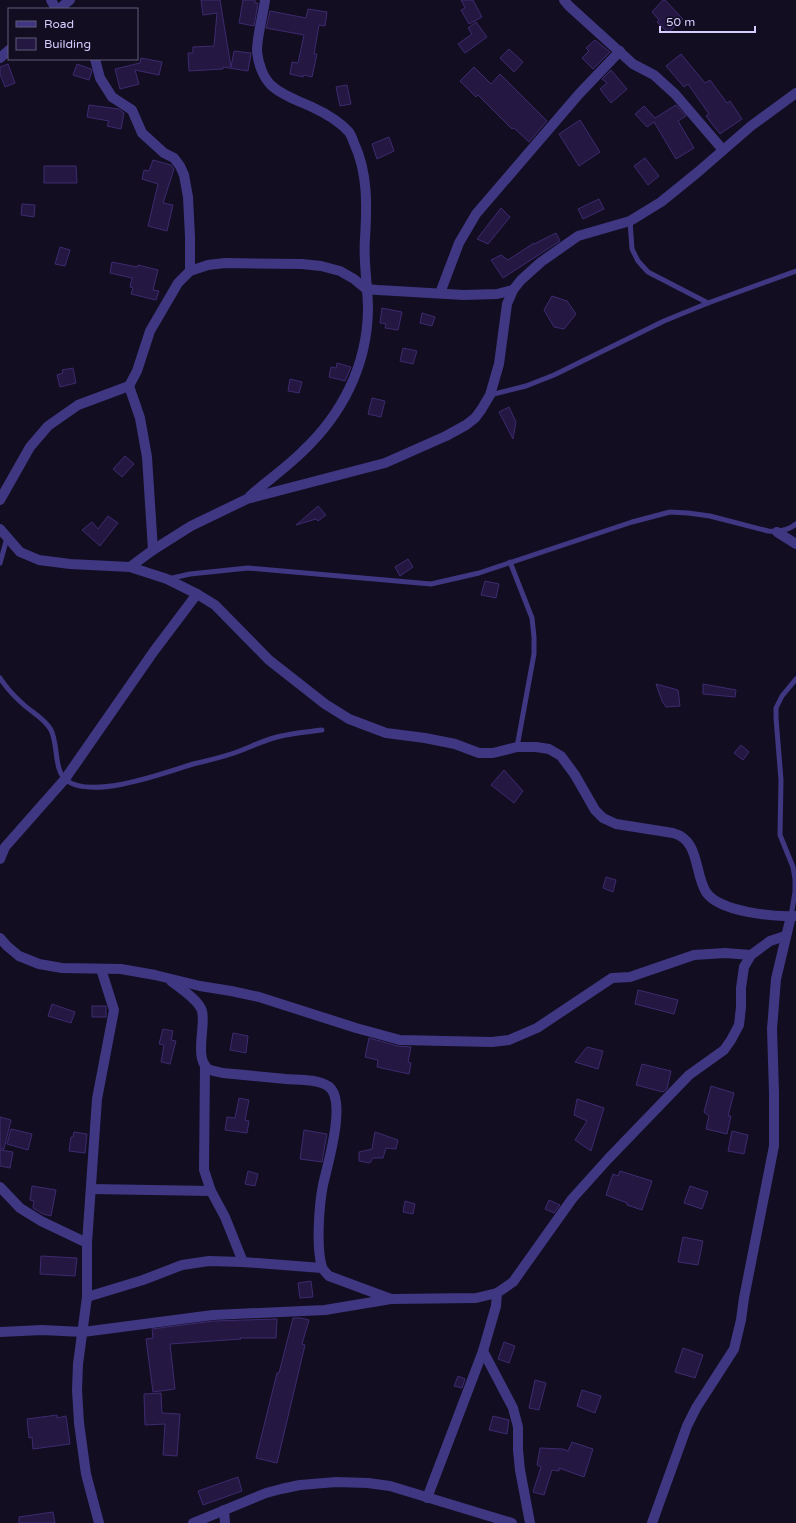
<svg xmlns="http://www.w3.org/2000/svg" width="796" height="1523" viewBox="0 0 796 1523" font-family="'Varela Round',sans-serif">
<style>
.building{fill:#241842;stroke:#3d2a6f}
.lines{fill:none;stroke-linecap:round;stroke-linejoin:round}
.service{stroke:#3f3781;stroke-width:5}
.minor{stroke:#3f3781;stroke-width:10}
</style>
<rect width="100%" height="100%" fill="#120d21"/>
<!-- building -->
<g class="building">
<path d="M201,0h19l11,67 3,-16 17,2 -3,18 -25,-4v2l-34,2 -1,-18h5v-6l21,-1 3,-33 -14,2z"/>
<path d="M243,0h12v3h3l-4,23 -15,-3z"/>
<path d="M461,0h12l9,17 -13,7 -8,-14 4,-2z"/>
<path d="M663,0h2l18,19 -15,14 -11,-11 2,-2 -7,-8z"/>
<path d="M308,9l19,3 -2,14 -6,-1 -5,29h3l-5,23 -8,-2 -1,2 -13,-3 2,-12 6,1 6,-28 -38,-7 4,-17 36,7z"/>
<path d="M476,22l11,15 -22,16 -7,-9 14,-10 -4,-6z"/>
<path d="M595,40l15,12 -17,17 -11,-11 7,-7 -3,-3z"/>
<path d="M509,49l14,13 -9,10 -14,-14z"/>
<path d="M681,54l24,29 5,-3 17,23 3,-2 12,18 -22,15 -14,-18 3,-2 -21,-30 -4,3 -18,-21z"/>
<path d="M141,58l21,4 -3,13 -24,-5 4,14 -19,5 -5,-20 25,-6z"/>
<path d="M8,64l7,19 -10,4 -5,-13v-7z"/>
<path d="M77,64l14,5 1,2 -3,9 -16,-5z"/>
<path d="M474,67l17,17 9,-10 47,47 -18,21 -15,-14 -2,1 -34,-34 -2,2 -16,-16z"/>
<path d="M611,70l16,19 -16,14 -11,-14 7,-6 -5,-4z"/>
<path d="M347,85l4,19 -11,2 -4,-19z"/>
<path d="M89,105l30,4 5,4 -3,16 -14,-3 2,-5 -22,-4z"/>
<path d="M676,105l10,11 -8,5 16,27 -18,11 -22,-37 -7,5 -12,-13 9,-8 11,12z"/>
<path d="M580,120l20,32 -21,14 -20,-32z"/>
<path d="M389,137l5,14 -17,8 -5,-15z"/>
<path d="M645,158l14,18 -11,9 -14,-19z"/>
<path d="M153,160l18,5 3,4 -11,34 10,2 -6,26 -19,-5 10,-42 -16,-5 2,-9 5,1z"/>
<path d="M44,166h32l1,17h-33z"/>
<path d="M599,199l5,10 -21,10 -5,-10z"/>
<path d="M22,204l13,1 -1,12 -13,-2z"/>
<path d="M501,208l9,9 -22,27 -11,-5z"/>
<path d="M556,233l4,8 -57,37 -12,-18 10,-5 7,5 26,-17v1z"/>
<path d="M60,247l10,3 -5,16 -10,-2z"/>
<path d="M112,262l25,5 1,-2 20,5 -5,20 6,1 -3,9 -25,-6 2,-6 -3,-1 2,-9 -22,-5z"/>
<path d="M552,296l15,5 9,13 -12,15 -10,-2 -10,-17z"/>
<path d="M382,308l20,4 -4,18 -13,-2 1,-4 -6,-1z"/>
<path d="M422,313l13,4 -3,9 -12,-3z"/>
<path d="M403,348l14,3 -4,13 -13,-3z"/>
<path d="M337,363l14,4 -6,14 -16,-4 2,-10 5,1z"/>
<path d="M73,368l3,15 -16,4 -3,-12 6,-2 -1,-3z"/>
<path d="M290,379l12,3 -3,11 -11,-2z"/>
<path d="M372,398l13,3 -4,16 -13,-3z"/>
<path d="M509,407l7,15 -3,17 -14,-27z"/>
<path d="M125,456l9,8 -12,13 -9,-8z"/>
<path d="M318,506l8,9 -8,6 -2,-2 -20,6z"/>
<path d="M108,516l10,7 -18,23 -18,-16 10,-8 6,7z"/>
<path d="M408,559l5,8 -13,9 -5,-9z"/>
<path d="M485,581l14,3 -3,14 -15,-3z"/>
<path d="M656,684l22,6 2,16 -14,1 -4,-6z"/>
<path d="M703,684l33,6 -1,7 -32,-3z"/>
<path d="M741,745l8,7 -6,8 -9,-7z"/>
<path d="M504,770l19,21 -9,12 -23,-18z"/>
<path d="M606,877l10,3 -3,12 -10,-4z"/>
<path d="M638,990l40,10 -4,14 -39,-10z"/>
<path d="M52,1004l23,8 -4,11 -23,-7z"/>
<rect x="92" y="1006" width="14" height="11"/>
<path d="M163,1029l10,2 -2,9 5,1 -6,23 -9,-2 3,-17 -5,-1z"/>
<path d="M233,1033l15,3 -2,17 -16,-3z"/>
<path d="M369,1038l29,8 13,1 -3,15 3,1 -2,11 -32,-7 1,-7 -13,-3z"/>
<path d="M587,1047l16,4 -5,18 -23,-7z"/>
<path d="M642,1064l29,7 -4,18 -4,3 -27,-7z"/>
<path d="M711,1086l23,7 -6,23h3l-4,18 -21,-5 3,-13 -5,-4z"/>
<path d="M239,1098l10,2 -4,20 4,1 -2,12 -22,-3 2,-13 8,1z"/>
<path d="M577,1099l27,9 -13,43 -16,-11 12,-19 -13,-6z"/>
<path d="M0,1117l11,3 -7,29h-4z"/>
<path d="M11,1129l21,5 -4,16 -21,-6z"/>
<path d="M304,1130l23,4 -5,28 -22,-3z"/>
<path d="M732,1131l16,4 -4,19 -16,-3z"/>
<path d="M74,1132l13,2 -2,19 -16,-2 2,-14h2z"/>
<path d="M375,1132l23,8 -2,9 -10,-1 -3,10h-10l-3,5 -11,-2v-9l13,-3z"/>
<path d="M0,1150l13,2 -3,16 -10,-2z"/>
<path d="M248,1171l10,3 -3,12 -10,-2z"/>
<path d="M620,1171l32,10 -10,29 -15,-5v-2l-21,-8 7,-21 5,2z"/>
<path d="M32,1186l24,4 -5,26 -8,-2 -10,-6 1,-7 -4,-1z"/>
<path d="M690,1186l18,6 -6,17 -18,-6z"/>
<path d="M549,1200l11,5 -6,8 -9,-4z"/>
<path d="M405,1201l10,3 -2,10 -10,-2z"/>
<path d="M683,1237l20,4 -5,24 -20,-3z"/>
<path d="M41,1256l36,2 -2,18 -35,-2z"/>
<path d="M311,1281l2,16 -13,1 -2,-15z"/>
<path d="M293,1318h8l8,2 -7,24 3,1 -28,118 -21,-5 21,-85h2z"/>
<path d="M277,1319l-1,19h-36l1,1 -71,5 5,45 -22,3 -7,-53 7,-1 -1,-9 62,-8z"/>
<path d="M504,1342l11,4 -6,17 -11,-4z"/>
<path d="M683,1348l20,7 -8,23 -20,-6z"/>
<path d="M458,1376l7,3 -3,9 -8,-2z"/>
<path d="M535,1380l11,3 -7,27 -10,-2z"/>
<path d="M582,1390l19,6 -6,17 -18,-7z"/>
<path d="M161,1393l1,20 18,1 -3,42 -14,-1 2,-31 -20,1 -1,-31z"/>
<path d="M57,1415v3l9,-2 4,28 -37,5 -1,-12 -3,1 -2,-19z"/>
<path d="M493,1416l16,4 -2,14 -18,-4z"/>
<path d="M572,1442l21,7 -9,28 -25,-9v3l-7,-1 -8,25 -11,-3 8,-25 -4,-2 3,-17 23,1 5,2z"/>
<path d="M238,1477l4,14 -39,14 -5,-14z"/>
<path d="M53,1512l2,11h-36v-6z"/>
</g>
<g class="lines">
<!-- service -->
<g class="service">
<path d="M630,221l2,28 6,12 10,11 60,31"/>
<path d="M490,395l36,-9 28,-11 110,-54 44,-18 88,-32"/>
<path d="M510,562l22,56 2,19v17l-17,93"/>
<path d="M0,563l7,-25"/>
<path d="M168,579l22,-5 58,-6 183,16 48,-11 153,-51 38,-10 18,1 22,3 58,15c11,1 20,0 28,-7"/>
<path d="M0,678c7,11 15,19 24,27 9,8 21,14 27,25 7,13 3,39 14,49 24,22 100,-6 128,-15 13,-3 26,-6 38,-10 16,-5 30,-13 46,-17 14,-4 30,-5 45,-7"/>
<path d="M791,916l4,-24v-13l-2,-12 -13,-32 1,-55 -5,-62v-10l6,-12 14,-17"/>
</g>
<!-- minor -->
<g class="minor">
<path d="M51,0l5,9"/>
<path d="M564,0l5,6 64,58 21,11 21,19 48,56"/>
<path d="M59,9l11,-9"/>
<path d="M0,58l9,-8"/>
<path d="M95,59l5,19 12,19 20,13 10,23 22,20 10,5 6,8 4,9 4,22 2,40v34"/>
<path d="M440,293l19,-50 17,-29 103,-120 41,-43"/>
<path d="M129,386l11,32 7,39 6,93"/>
<path d="M250,496c17,-15 37,-29 53,-45 39,-37 64,-85 65,-141 0,-24 -5,-48 -3,-72 2,-32 3,-65 -11,-95 -1,-3 -3,-8 -5,-11 -9,-10 -24,-19 -37,-25 -13,-6 -29,-11 -40,-21 -9,-8 -14,-23 -15,-35 0,-15 6,-36 8,-51"/>
<path d="M0,500l30,-53 18,-21 30,-21 51,-19 8,-15 13,-40 28,-48 12,-12 18,-6 17,-2 77,1 19,2 19,5 14,8 12,10 12,1 86,5 33,-1 16,-4"/>
<path d="M0,529l20,23 19,8 31,4 60,3 37,12 30,15 18,11 54,55 56,44 24,15 37,14 39,5 30,6 24,9h14l24,-6h19l13,2 12,7 14,19 20,35 8,8 13,6 57,9c27,7 21,40 33,59 13,20 68,25 90,24"/>
<path d="M777,532l19,12"/>
<path d="M130,567l23,-17 38,-24 56,-27 138,-36 61,-27 20,-11 9,-7 6,-8 9,-15 9,-31 8,-60 6,-14 8,-10 20,-18 37,-26 52,-15 31,-19 37,-30 53,-46 45,-33"/>
<path d="M0,859l5,-12 60,-68 89,-128 43,-57"/>
<path d="M0,938l7,8 12,10 20,8 23,4 59,1 34,6 45,11 31,5 28,6 97,31 44,12 92,2 17,-2 28,-12 75,-50 18,-1 64,-22 31,-2 26,2"/>
<path d="M171,981c9,7 28,19 31,30 4,15 -8,47 6,58 4,2 10,3 15,4 21,2 42,4 63,6 14,1 30,0 42,7 20,13 -1,80 -5,99 -4,20 -7,63 -1,82 1,3 4,6 7,9l62,23"/>
<path d="M205,1065l-1,105 7,21 14,26 18,45"/>
<path d="M0,1187l20,21 21,13 46,22"/>
<path d="M91,1189l120,2"/>
<path d="M87,1297l56,-17 39,-15 27,-4 34,1 79,6"/>
<path d="M0,1332l42,-2 41,2 130,-17 112,-5 66,-11 85,-1 21,-5 16,-11 59,-83 36,-40 81,-84 35,-25 7,-10 8,-15 2,-18v-19l3,-21 7,-12 19,-14 15,-5"/>
<path d="M483,1351l30,57 5,19v23l2,20 10,53"/>
<path d="M427,1498l56,-147 13,-45 1,-13"/>
<path d="M224,1510l1,13"/>
<path d="M99,1523l-13,-49 -7,-51 -2,-33 1,-26 9,-67v-54l10,-144 17,-89 -13,-41"/>
<path d="M193,1523l73,-30 15,-4 19,-4 36,-3 32,1 22,3 122,37"/>
<path d="M652,1523l35,-97 9,-18 38,-59 7,-29 3,-22 30,-152v-53l-2,-64 4,-50 15,-63"/>
</g>
</g>
<!-- legend -->
<rect x="8" y="8" width="130" height="52" fill="#120d21" stroke="#605a7a"/>
<rect x="16" y="21" width="20" height="6" fill="#3f3781" stroke="#605a7a"/>
<text x="44" y="28" font-size="12" fill="#d6cdff">Road</text>
<rect x="16" y="38" width="20" height="12" fill="#241842" stroke="#605a7a"/>
<text x="44" y="48" font-size="12" fill="#d6cdff">Building</text>
<!-- scale -->
<path d="M660 26v6h95v-6" fill="none" stroke="#d6cdff" stroke-width="2"/>
<text x="666" y="26" font-size="12" fill="#d6cdff" stroke="#120d21" stroke-width="3" paint-order="stroke">50 m</text>
</svg>
